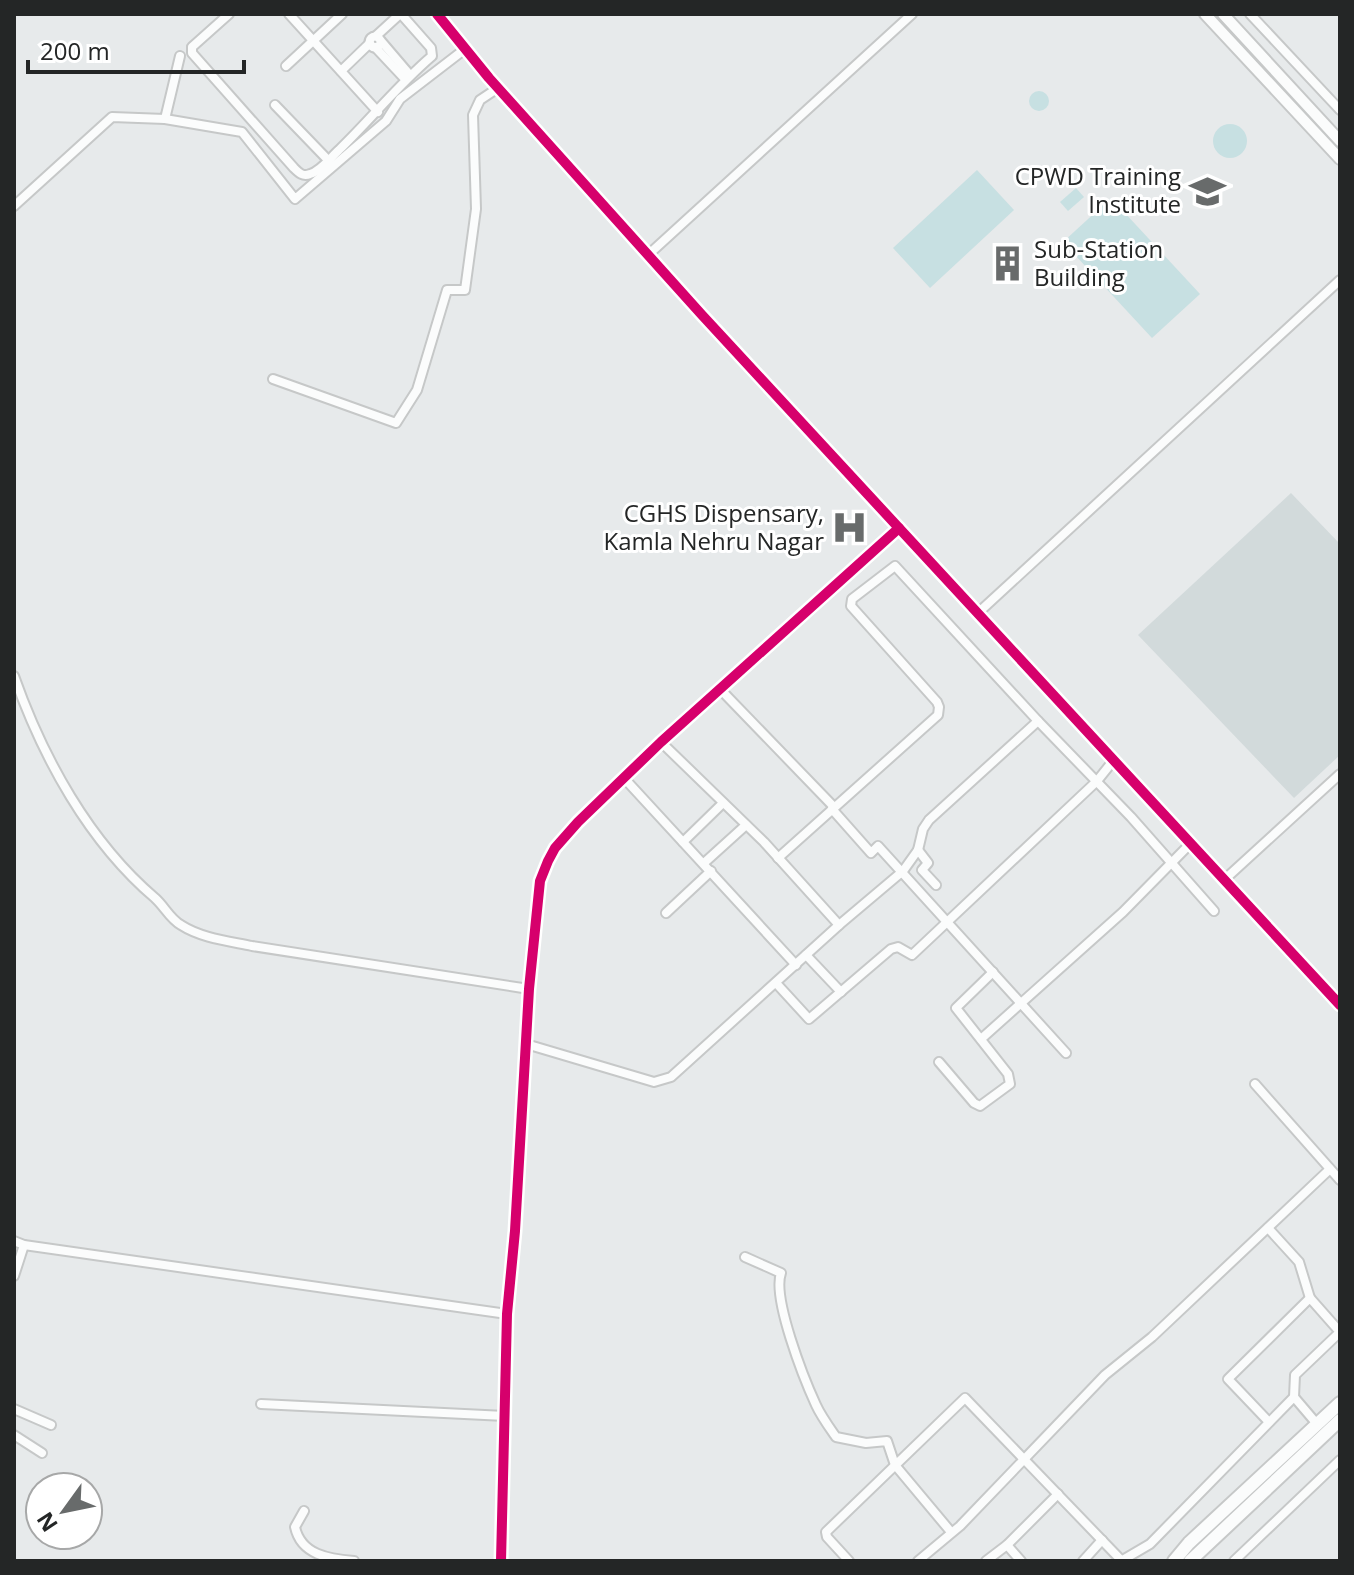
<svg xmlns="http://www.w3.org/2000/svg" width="1354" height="1575" viewBox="0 0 1354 1575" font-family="'Open Sans',sans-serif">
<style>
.built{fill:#d2dadb}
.green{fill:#c7e0e2}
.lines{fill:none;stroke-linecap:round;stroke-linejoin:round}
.minor-casing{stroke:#c6c8c8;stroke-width:12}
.major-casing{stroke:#c6c8c8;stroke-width:14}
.highway-casing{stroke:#c6c8c8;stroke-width:16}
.minor{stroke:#fbfcfc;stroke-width:8}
.major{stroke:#fbfcfc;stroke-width:10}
.highway{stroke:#fbfcfc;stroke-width:12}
.cycleway-casing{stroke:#fff;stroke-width:15}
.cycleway{stroke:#d6006c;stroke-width:10}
.labels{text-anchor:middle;stroke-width:6;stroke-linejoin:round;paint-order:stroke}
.poi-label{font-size:24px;fill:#242626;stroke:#fff;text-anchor:end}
</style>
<rect width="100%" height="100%" fill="#e7eaeb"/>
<!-- built -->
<path class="built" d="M1291,493l49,51v211l-46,43 -156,-163z"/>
<!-- green -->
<g class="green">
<circle cx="1039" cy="101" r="10"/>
<circle cx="1230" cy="141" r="17"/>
<path d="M977,170l37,40 -84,78 -37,-40z"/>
<path d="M1076,188l8,9 -16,14 -8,-9z"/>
<path d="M1111,198l89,96 -48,44 -89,-96z"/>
</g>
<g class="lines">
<defs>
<g id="minor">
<path d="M229,14l-37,33v6l102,115c5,5 9,9 16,6 11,-3 21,-17 29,-24 32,-31 59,-65 93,-94l-1,-8 -30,-34"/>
<path d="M289,14l89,98"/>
<path d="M437,14l52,64 213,237 638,690"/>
<path d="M1250,14l90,96"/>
<path d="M376,36l24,-22"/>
<circle cx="375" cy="42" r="5.5"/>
<path d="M381,41l29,34"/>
<path d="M375,47l30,32"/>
<path d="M286,66l56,-52"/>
<path d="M341,71l29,-28"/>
<path d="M275,105l53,55"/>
<path d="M165,119l77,13 53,67 91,-78 14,-22 65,-50"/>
<path d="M14,206l98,-89 53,2 15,-63"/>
<path d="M648,255l264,-241"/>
<path d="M273,379l123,44 21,-33 30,-100h18l11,-81 -3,-94 7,-15 18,-12"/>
<path d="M979,612l361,-332"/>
<path d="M14,676c29,82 75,166 141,222 10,9 15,21 26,27 20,13 47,16 71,21l277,43"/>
<path d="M720,689l114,118"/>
<path d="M661,742l103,100 75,83"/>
<path d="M624,778l172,187"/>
<path d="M832,809l39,44 7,-7 188,207"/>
<path d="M683,842l40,-39"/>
<path d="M918,850l10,13 -6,7 14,15"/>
<path d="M778,858l160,-143 1,-8 -2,-5 -86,-96 1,-7 43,-33 143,155 93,96 83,94"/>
<path d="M704,863l42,-38"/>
<path d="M1224,880l116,-106"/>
<path d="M666,913l45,-42"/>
<path d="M806,955l35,37"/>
<path d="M776,983l33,36 82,-70 7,-2 14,8 185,-174 16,-20"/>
<path d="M981,1039l142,-127 67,-68"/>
<path d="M526,1044l128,38 17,-5 168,-152 64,-54 15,-21 5,-21 6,-9 109,-99"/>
<path d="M939,1062l35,41 6,3 30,-22 -2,-10 -52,-66 37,-36"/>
<path d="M1255,1084l85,96"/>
<path d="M1268,1228l31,34 11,36"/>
<path d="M14,1241l10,4 483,69"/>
<path d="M745,1257l36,16c-9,25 23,106 35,132 5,11 13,22 20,32l30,6 21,-2 8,24 56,67"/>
<path d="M14,1276l10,-31"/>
<path d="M261,1404l244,12"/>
<path d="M14,1409l37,16"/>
<path d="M1269,1422l-41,-43 82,-81 30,34 -45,43 -1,22"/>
<path d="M14,1435l28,18"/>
<path d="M304,1511l-9,16c6,28 34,32 59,34"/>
<path d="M1007,1545l14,16"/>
<path d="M501,1561l6,-247 8,-83 14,-242 11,-108 8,-20 7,-13 23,-26 83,-80 238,-214"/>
<path d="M849,1561l-22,-24 -1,-5 139,-134 157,163"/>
<path d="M918,1561l42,-35 145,-151 47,-38 178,-168"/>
<path d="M986,1561l21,-16 51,-51"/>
<path d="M1083,1561l19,-21"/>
<path d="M1121,1561l29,-17 144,-147 23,27"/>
<path d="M1234,1561l106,-101"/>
</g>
<g id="major">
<path d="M1205,14l135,145"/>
<path d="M1223,14l117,127"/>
</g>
<g id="highway">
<path d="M1174,1561l15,-18 151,-140"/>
<path d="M1190,1561l150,-141"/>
</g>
</defs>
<!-- minor casing -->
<use href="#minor" class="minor-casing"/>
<!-- major casing -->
<use href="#major" class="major-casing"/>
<!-- highway casing -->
<use href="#highway" class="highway-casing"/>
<!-- minor -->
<use href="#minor" class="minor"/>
<!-- major -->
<use href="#major" class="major"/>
<!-- highway -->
<use href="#highway" class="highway"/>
<defs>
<g id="cycleway">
<path d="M437,14l52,64 213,237 638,690"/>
<path d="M501,1561l6,-247 8,-83 14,-242 11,-108 8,-20 7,-13 23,-26 83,-80 238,-214"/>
</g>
</defs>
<!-- cycleway casing -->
<use href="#cycleway" class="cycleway-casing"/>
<!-- cycleway -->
<use href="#cycleway" class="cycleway"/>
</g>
<!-- icons -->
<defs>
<symbol id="university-bare" viewBox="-9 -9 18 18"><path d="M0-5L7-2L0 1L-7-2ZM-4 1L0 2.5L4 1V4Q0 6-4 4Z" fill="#686b6b" stroke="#fff" stroke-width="2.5" paint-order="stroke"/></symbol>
<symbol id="building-bare" viewBox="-9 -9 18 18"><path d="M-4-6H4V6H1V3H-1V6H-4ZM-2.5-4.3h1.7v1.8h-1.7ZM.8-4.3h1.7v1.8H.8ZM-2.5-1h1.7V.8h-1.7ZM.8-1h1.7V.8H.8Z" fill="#686b6b" stroke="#fff" stroke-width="2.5" paint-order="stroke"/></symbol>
<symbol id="hospital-bare" viewBox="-9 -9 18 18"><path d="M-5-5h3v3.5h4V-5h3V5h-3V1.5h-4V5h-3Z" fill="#686b6b" stroke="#fff" stroke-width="2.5" paint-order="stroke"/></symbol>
</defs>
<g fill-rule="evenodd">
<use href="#university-bare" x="1182" y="166" width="51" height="51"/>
<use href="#building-bare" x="982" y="238" width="51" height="51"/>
<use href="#hospital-bare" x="824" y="502" width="51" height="51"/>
</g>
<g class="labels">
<!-- poi labels -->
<g class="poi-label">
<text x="1181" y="185">CPWD Training<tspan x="1181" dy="28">Institute</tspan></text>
<text x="1034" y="258" text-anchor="start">Sub-Station<tspan x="1034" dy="28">Building</tspan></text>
<text x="824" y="522">CGHS Dispensary,<tspan x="824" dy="28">Kamla Nehru Nagar</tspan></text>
</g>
</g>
<!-- border -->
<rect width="1354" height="1575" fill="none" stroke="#242626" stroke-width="32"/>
<!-- north arrow -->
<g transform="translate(64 1511) rotate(237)"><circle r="38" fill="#ffffff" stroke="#a7a8a8" stroke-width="2"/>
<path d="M0-6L14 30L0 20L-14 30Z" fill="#686b6b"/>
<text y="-12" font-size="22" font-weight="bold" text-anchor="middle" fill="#242626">N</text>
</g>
<!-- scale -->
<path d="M28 60v12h216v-12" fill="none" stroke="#242626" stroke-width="4"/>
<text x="40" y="60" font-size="24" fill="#242626" stroke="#ffffff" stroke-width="6" paint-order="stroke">200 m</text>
</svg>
